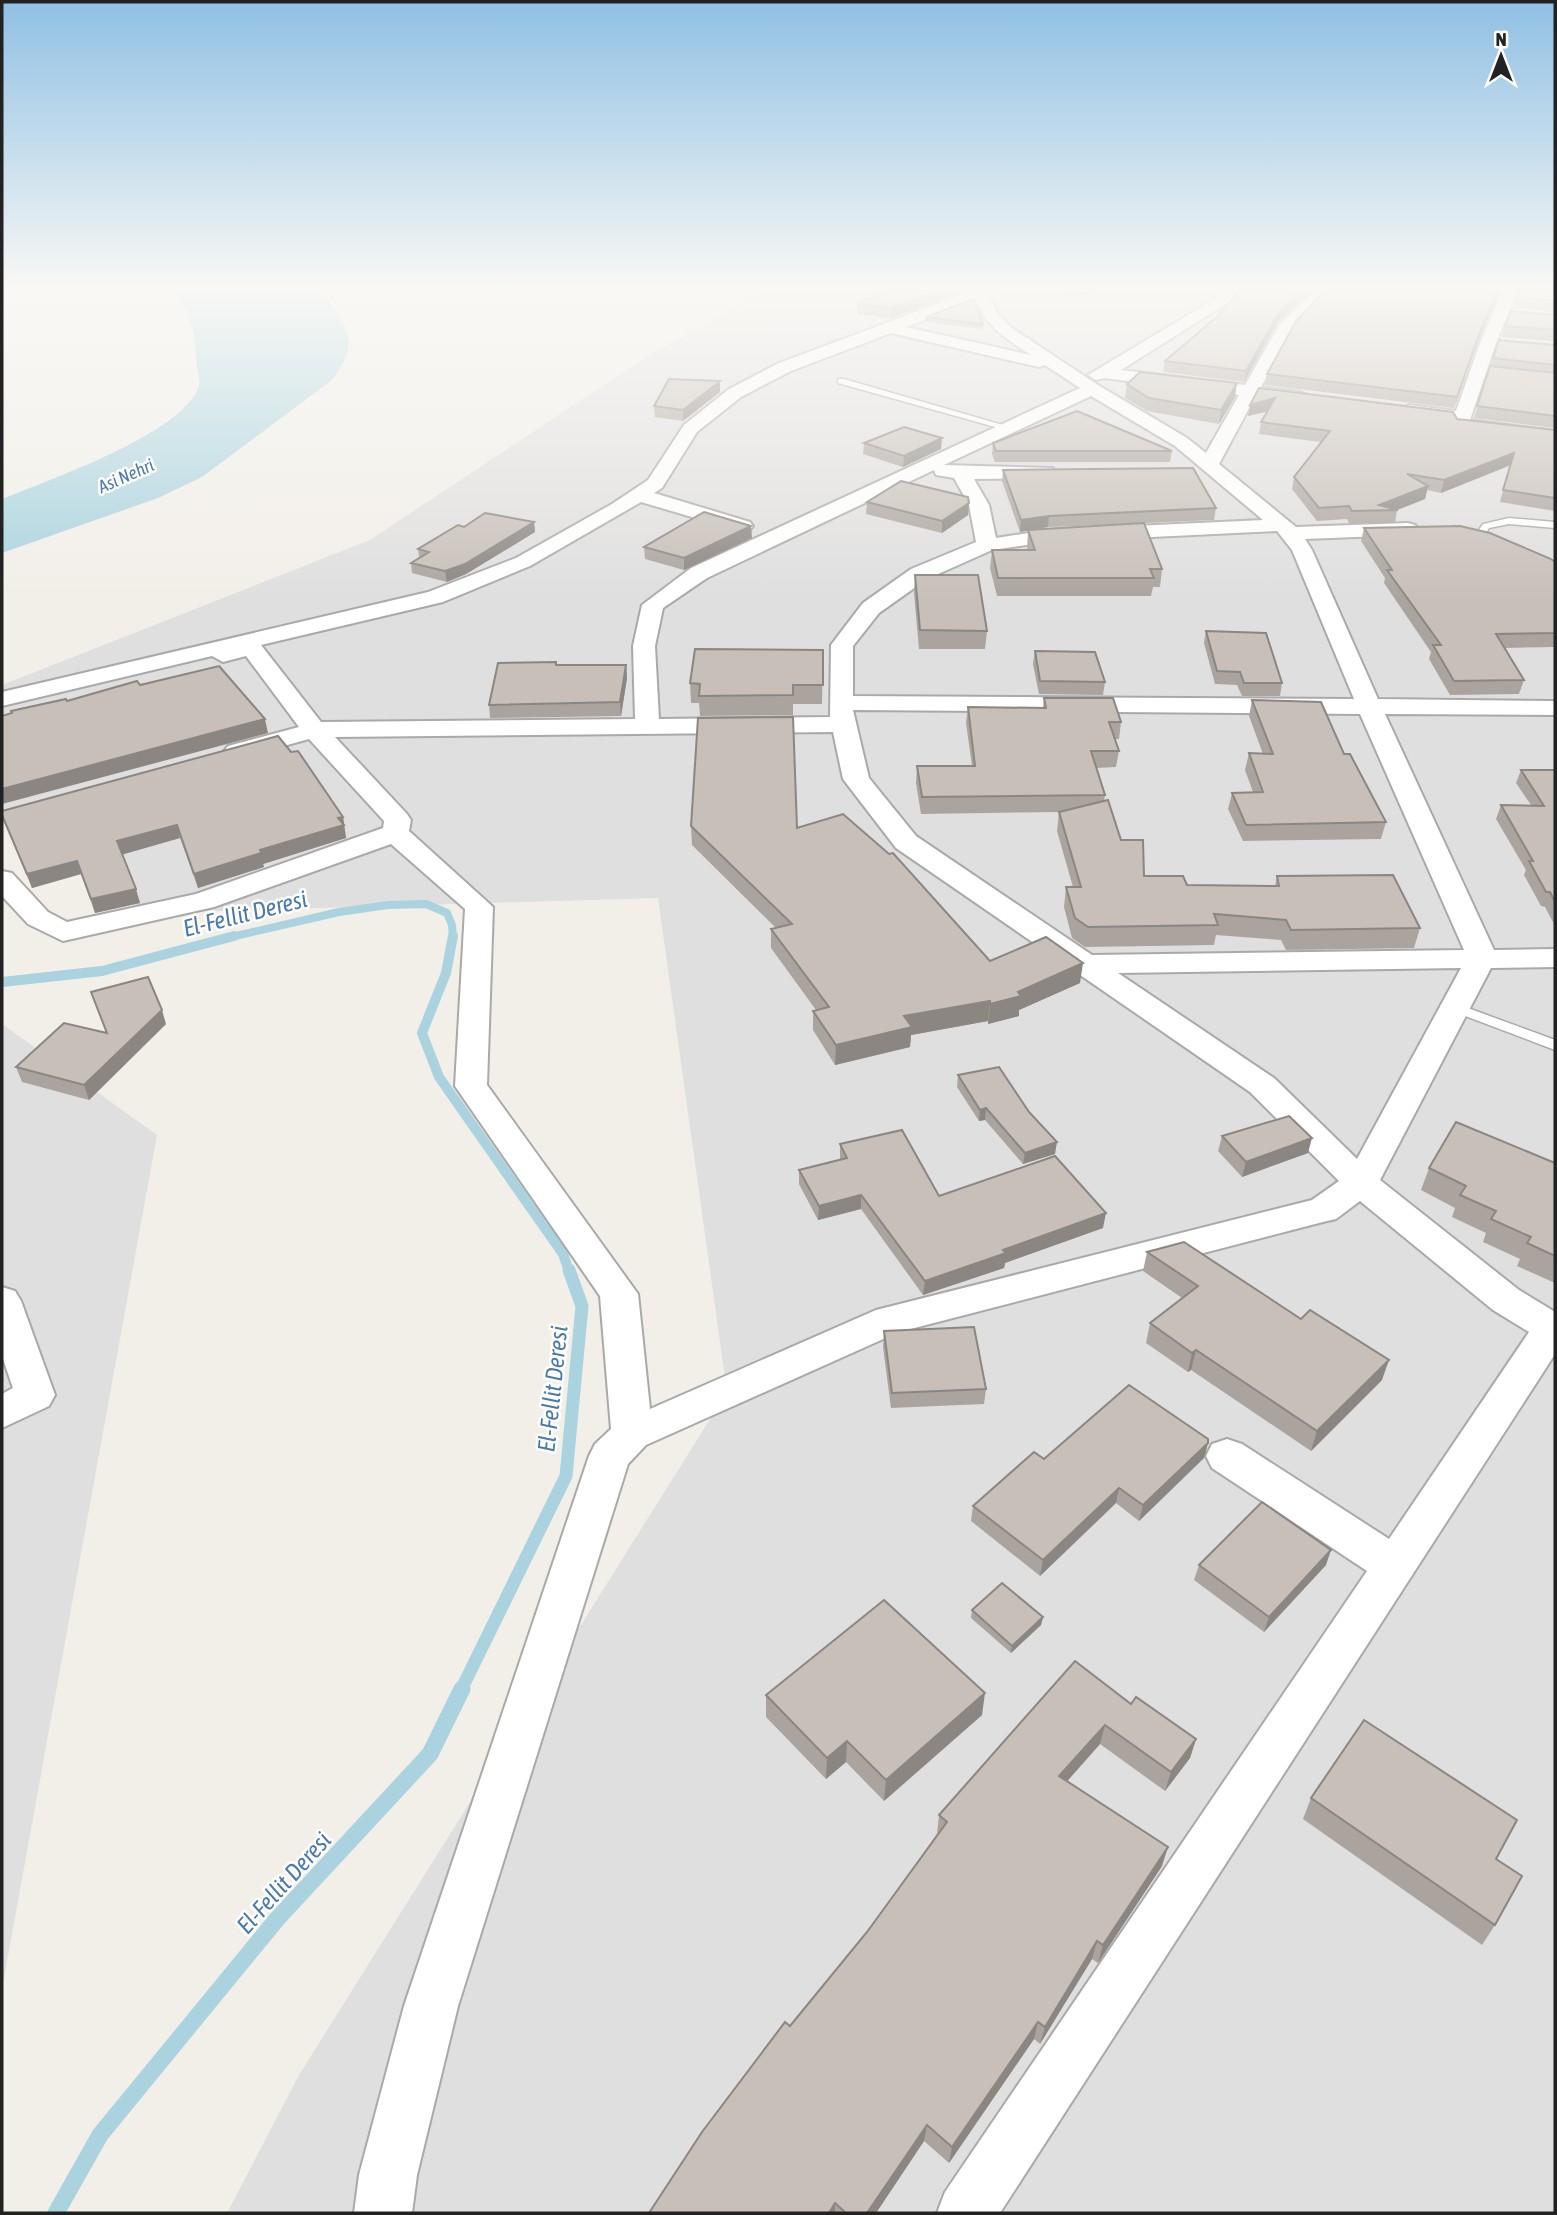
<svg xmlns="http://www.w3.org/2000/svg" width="1557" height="2215" viewBox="0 0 1557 2215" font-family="'Asap Condensed',sans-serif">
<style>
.residential{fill:#e0dfdf}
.water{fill:#aad3df}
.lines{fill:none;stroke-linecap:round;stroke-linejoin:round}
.stream-far3{stroke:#aad3df;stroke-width:8}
.stream-far2{stroke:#aad3df;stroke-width:10}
.stream-far1{stroke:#aad3df;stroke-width:13}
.stream{stroke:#aad3df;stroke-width:17}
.service-casing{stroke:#a9a9a9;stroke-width:3}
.minor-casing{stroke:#a9a9a9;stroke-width:4}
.service{fill:#fff;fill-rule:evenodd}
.minor{fill:#fff;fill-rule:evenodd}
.wall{fill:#aba49e;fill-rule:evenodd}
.shaded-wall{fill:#8b8681}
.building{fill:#c7bfb8;stroke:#8b8681;stroke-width:2}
.labels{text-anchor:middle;stroke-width:5;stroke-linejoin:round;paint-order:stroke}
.far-water-label{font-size:18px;font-style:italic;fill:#4a7aab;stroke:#fff}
.near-water-label{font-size:24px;font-style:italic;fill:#4a7aab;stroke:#fff}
</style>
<rect width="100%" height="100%" fill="#f2efe9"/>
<!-- residential -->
<g class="residential">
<path d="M767,290h788v1923h-1328l72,-138 428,-683 -69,-494 -510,15 -146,-90v-138l368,-145 276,-183z"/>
<path d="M2,1024l155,111 -155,854z"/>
</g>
<!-- water -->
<path class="water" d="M174,290h147c26,36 41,50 11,90l-130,97 -44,21 -156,55v-54c46,-19 181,-65 197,-113 2,-5 -2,-14 -2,-21 -2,-33 -4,-46 -23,-75z"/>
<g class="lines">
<!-- stream-far3 -->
<path class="stream-far3" d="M227,938l112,-26 49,-7 38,-1 21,9 5,12 1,13"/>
<!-- stream-far2 -->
<g class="stream-far2">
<path d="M453,936l-7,37 -24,60 17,44 124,177 6,17"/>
<path d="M2,982l100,-11 132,-35"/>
</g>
<!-- stream-far1 -->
<path class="stream-far1" d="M461,1690l105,-214 16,-170 -13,-36"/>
<!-- stream -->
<path class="stream" d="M56,2213l44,-78 177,-216 153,-165 32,-65"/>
<defs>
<g id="service">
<path d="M838,379h6l169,49 -7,2 -168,-47z"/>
<path d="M1509,518l46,4v6l-46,-4 -20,4 -5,8 -8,-2 7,-10z"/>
<path d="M1457,1004l98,36v10l-103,-39 -2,-3z"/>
</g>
<g id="minor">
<path d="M996,290l-7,5 7,17 16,16 86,57 89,53 19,15 33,-58 -135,-17 -8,2 -8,-5 142,-85h18l-127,80 124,15 34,-60 36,-35h16l-39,40 -31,57 39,5 9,5 -9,5 -45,-5 -36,67 77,63 112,-4 7,2 3,4 -3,4 -7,2 -103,4 7,11 66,149 177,2v14l-170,-1 109,236 61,-1v18l-64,1 -111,212 139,110 36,22v42l-555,859h-63l8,-21 422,-621 -155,-103 -6,-12 6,-12 15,-5 15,5 147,95 140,-207 -36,-22 -133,-109 -24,18 -13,3 -424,110 -253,113 -18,19 -170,542 -41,169 -5,38h-58l5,-38 45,-169 185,-550 6,-12 16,-15 -11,-133 -145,-210 10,-177 -74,-65 -177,63 -151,34 -35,-17 -26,-28v-25l10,2 36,39 19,10 129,-28 187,-66 1,-7 -75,-82 -72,20 -9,-3 -4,-5 4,-5 71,-19 -53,-71 -23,6 -11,-6 -210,50v-14l426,-100 88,-34 96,-54 36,-24 36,-55 45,-36 50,-26 195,-73zM976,300c10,27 32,40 55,55l-125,-28zM891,333l148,34 6,-2 35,23 -389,180 -49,37 -9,41 2,73 -314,3 -60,-77 182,-43 87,-36 111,-64 95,28h14l3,-4 -3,-4 -96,-29 8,-5 35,-56 44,-35 50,-26zM1091,396l84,50 88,74 -215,10 -52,8 -7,-33 -15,-26 72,-1 9,-6 -2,-4 -109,-3zM934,470l2,5 18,3 15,27 7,37 -65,27 -48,34 -32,42 -1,72 -171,2 -4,-73 8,-38 44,-30zM1277,531l15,19 62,149 -501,-3v-50l26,-33 48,-34 65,-29 56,-8zM853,710l507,4 104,236 -372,5 -176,-119 -47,-58zM833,732l10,47 53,69 354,244 89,89 -27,19 -436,110 -226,99 -12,-115 -151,-209 6,-178 -84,-76 2,-11 -4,-6 -72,-77zM1461,968l-104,191 -83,-81 -156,-105z"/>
<path d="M1503,290h15l-22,53 -26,77 85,11v10l-95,-12 -6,-1 -2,-7 -43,-6 -9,-5 9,-5 47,6 24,-68z"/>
<path d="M2,1287l13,4 6,10 34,94 -6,11 -47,22v-34l11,-6 -11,-32z"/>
</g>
</defs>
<!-- service casing -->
<use href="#service" class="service-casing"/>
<!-- minor casing -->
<use href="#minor" class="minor-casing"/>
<!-- service -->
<use href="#service" class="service"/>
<!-- minor -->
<use href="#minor" class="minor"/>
</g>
<!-- wall -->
<g class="wall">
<path d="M891,290h75l-75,28 -34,-4v-10z"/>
<path d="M1054,290h46l-25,7z"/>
<path d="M1240,290h71l-34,33 -33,59 -81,-10 2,-11 53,-45z"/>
<path d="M1519,290h36v22l-41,-4z"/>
<path d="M1555,315v26l-53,-4 3,-11z"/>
<path d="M926,317l57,7v5l-57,-7z"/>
<path d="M1478,342l-24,66 -189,-23 2,-11z"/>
<path d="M1555,345v83l-81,-10 19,-60z"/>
<path d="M1127,384l108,13 -16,27 -72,-13 -22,-13z"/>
<path d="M720,392l-37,29 -28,-4 -1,-11z"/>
<path d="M1250,405l207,14 98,11v81l-55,-9 10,-37 -69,28 -14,-3 -2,9 -28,11 -2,13h-46l-2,-4 -30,2 -25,-32 2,-12 27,-35 -62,-8 2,-12 6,-11 -19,5z"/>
<path d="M864,443l77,6 -38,18 -40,-13z"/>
<path d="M993,443l179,8 -2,11h-175l-3,-8z"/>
<path d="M1003,470l213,38 -2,12 -70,3 18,46 -2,18h-7l-2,9h-154l-7,-28 2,-18h35l1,-20 -8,2 -18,-51zM1130,524l-100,6 18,-3z"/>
<path d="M867,502l102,1 -1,12 -26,18 -76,-19z"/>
<path d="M534,522l1,10 -69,42 -19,8 -35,-9 -1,-10 8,-6 -1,-8 46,-22z"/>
<path d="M1364,528l191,34v85l-50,1 19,32 -5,14 -69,1 -21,-36 2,-7 -47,-69 1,-5 -24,-37z"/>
<path d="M752,538l-68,32 -39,-11 -1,-12z"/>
<path d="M915,575l72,56 -2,18h-66l-5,-56z"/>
<path d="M1206,631l76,52 -2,13h-38l-5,-11 -22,-1 -11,-41z"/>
<path d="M823,650l-1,54h-29v11l-93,1 -1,-13h-8l-1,-20z"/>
<path d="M1035,651l70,31 -2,13 -64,-1 -6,-30z"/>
<path d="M626,665l1,13 -6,38 -131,2 -1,-13z"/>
<path d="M1044,698l77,24 -2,17h-4l4,12 -3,16 -20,1 9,27 -1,6 17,39 23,36 43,9 88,1 2,-10 143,52 -6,20 -128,2 -5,-10 -65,-5 -2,10 -129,2 -13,-9 -8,-31 2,-20h7l-16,-56 2,-19 -138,2 -5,-31 1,-17h55l-6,-43 2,-16 75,1z"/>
<path d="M1252,700l92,54 42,68 -5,17 -138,2 -15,-32 4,-16 21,-1 -8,-22 4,-17 14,1 -14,-38z"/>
<path d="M1521,770h34v156l-10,-19 -4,-1 -17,-31 2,-5 -30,-51 5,-14h30l-15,-22z"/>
<path d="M2,817h341l3,21 -83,26 1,3 -66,21 -18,-50 -58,16 18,49 -45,10 -14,-39 -49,14z"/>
<path d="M691,826l106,2 193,133 90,22 -61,27v6l-31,8v-3l-77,14 -1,12 -75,18 -22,-35v-19l3,-1 -45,-62v-19l5,-1 -84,-83z"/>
<path d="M91,992l75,32 -77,76 -67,-18 -6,-15 90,-34z"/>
<path d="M958,1075l97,79 -32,10 -38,-44 -6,1 -22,-34z"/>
<path d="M1222,1136l86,17 -66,24 -24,-26z"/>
<path d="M840,1144l99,52 164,32 -98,35 -1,5 -81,27 -62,-86 -43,11 -19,-36v-14l41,-11z"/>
<path d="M1555,1163v120l-38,-17 3,-7 -37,-17 3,-9 -34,-16 3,-9 -34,-18 8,-22z"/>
<path d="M1147,1252l235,128 -71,71 -120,-81 -3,2 -42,-29 4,-20 32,-25 -39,-27z"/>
<path d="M884,1331l102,58 -2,15 -93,4 -8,-61z"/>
<path d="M1208,1443l-4,15 -65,63 -23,-18 -76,73 -69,-55 2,-15 71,-47z"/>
<path d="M1199,1565h127l-62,67 -70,-52z"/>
<path d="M972,1610l71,7 -2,8 -30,28 -40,-35z"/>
<path d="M766,1695l216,20 -98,86 -38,-39 -20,17 -60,-62z"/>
<path d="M1131,1704l65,35 -6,19 -25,33 -65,-47 -33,37 95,85 -64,97 -6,-4 -52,85 -6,-5 -85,124 -25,-22 -48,72h-227l141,-187 77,-94 70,-98 2,-19z"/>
<path d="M1311,1798l185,61 -1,66 -13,20 -179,-126z"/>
</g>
<!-- shaded-wall -->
<g class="shaded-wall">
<path d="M939,290h27l-75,28 1,-10z"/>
<path d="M1075,290h25l-25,7z"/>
<path d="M1302,290h9l-34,33 -33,59 2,-11 33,-59z"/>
<path d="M1498,290h2l-22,52 -24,66 3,-11 23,-66z"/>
<path d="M720,381v11l-37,29v-11z"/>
<path d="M1237,383l-2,14 -16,27 2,-14z"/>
<path d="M1275,398l-2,12 -25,6 2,-11z"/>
<path d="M942,438l-1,11 -38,18 1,-11z"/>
<path d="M1514,453l-3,12 -70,28 3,-13z"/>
<path d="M1428,486l-3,13 -28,11 -18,-5z"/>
<path d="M969,503l-1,12 -26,18v-12z"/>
<path d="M1049,516l-1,11 -28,5 1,-12z"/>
<path d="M534,522l1,10 -69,42 -19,8 -2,-11z"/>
<path d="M751,526l1,12 -68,32v-12z"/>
<path d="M626,665l1,13 -6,38 -1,-14z"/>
<path d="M265,719l3,14 -266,71v-15z"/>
<path d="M343,817l3,21 -83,26 1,3 -66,21 -4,-14z"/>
<path d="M177,825l3,13 -59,17 -4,-14z"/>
<path d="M77,861l4,13 -49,14 -5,-14z"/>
<path d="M136,889l4,14 -45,10 -4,-14z"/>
<path d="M1083,963l-3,20 -61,27v6l-31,8 2,-20z"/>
<path d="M990,1001l-2,20 -77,14 -1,12 -75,18 1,-20 68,-29z"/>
<path d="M162,1010l4,14 -77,76 -5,-15z"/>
<path d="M986,1108l-1,12 -6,1 1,-11z"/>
<path d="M1312,1138l-4,15 -66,24 4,-15z"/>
<path d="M1057,1142l-2,12 -32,10 2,-11z"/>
<path d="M861,1195v14l-43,11 1,-14z"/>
<path d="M1106,1213l-3,15 -98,35 -1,5 -81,27 2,-14 78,-31z"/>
<path d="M1196,1350l-5,20 -3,2 4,-19z"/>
<path d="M1389,1360l-7,20 -71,71 6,-20z"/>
<path d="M1208,1443l-4,15 -65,63 4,-16z"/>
<path d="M1119,1488l-3,15 -76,73 3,-16z"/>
<path d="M1331,1550l-5,15 -62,67 5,-15z"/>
<path d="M1043,1617l-2,8 -30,28 1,-7z"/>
<path d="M985,1693l-3,22 -98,86 2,-21z"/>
<path d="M1105,1725l-5,19 -45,51 4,-19z"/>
<path d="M1196,1739l-6,19 -25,33 6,-19z"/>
<path d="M847,1741l-1,21 -20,17 1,-21z"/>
<path d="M1168,1847l-6,19 -64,97 5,-18z"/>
<path d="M1097,1941l-5,18 -52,85 5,-17z"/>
<path d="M1038,2022l-4,17 -85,124 3,-16z"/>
<path d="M927,2125l-3,16 -48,72h-9z"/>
<path d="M835,2203v10h-6z"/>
</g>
<!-- building -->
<g class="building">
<path d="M891,290h48l-47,18 -35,-4z"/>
<path d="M1240,290h62l-23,22 -33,59 -81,-10 53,-45z"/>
<path d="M1326,290h172l-18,41 -23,66 -190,-23 29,-53z"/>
<path d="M1519,290h36v11l-38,-4z"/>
<path d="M974,299l9,25 -57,-7z"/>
<path d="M1511,311l44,4v15l-50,-4z"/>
<path d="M1499,340l56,5v20l-62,-7z"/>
<path d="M1490,366l65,7v43l-78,-10z"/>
<path d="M1140,372l97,11 -16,27 -72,-12 -22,-14z"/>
<path d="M669,379l51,2 -37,29 -29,-4z"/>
<path d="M1259,388l194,24 4,7 98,11v68l-52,-8 11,-37 -70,27 -37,-6 21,12 -49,19 19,5 -46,1 -3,-5 -30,2 -25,-31 36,-46 -69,-9 14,-24 -25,7z"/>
<path d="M1077,411l95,40h-176l-3,-8z"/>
<path d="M904,427l38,11 -38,18 -40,-13z"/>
<path d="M1193,468l23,40 -167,8 -28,4 -18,-50z"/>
<path d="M901,481l67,16 1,6 -27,18 -75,-19z"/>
<path d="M704,512l47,14 -67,32 -40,-11z"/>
<path d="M485,513l49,9 -69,42 -20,7 -34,-8 18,-11 -11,-3 40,-24 6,2z"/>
<path d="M1144,523l18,46h-12l4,9h-156l-6,-28h43l-7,-20z"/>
<path d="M1460,526l30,7 61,26 4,3v71l-59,1 28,46 -70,1 -21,-36h8l-54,-75h5l-28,-42z"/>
<path d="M915,575h63l9,56 -67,-1z"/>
<path d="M1206,631l60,2 16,50h-38l-4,-11 -23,-1z"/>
<path d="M695,649l128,1v35h-30v10l-94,1 1,-12 -10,-1z"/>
<path d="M1035,651l60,1 10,30 -65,-1z"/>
<path d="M556,662v3h70l-6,37 -131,3 9,-42z"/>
<path d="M219,666l46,53 -263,70v-73l10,-3 -1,-2 55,-12 1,2 70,-20 3,4z"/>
<path d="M1044,698h69l8,24h-12l10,29h-28l14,44 -183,2 -5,-31h58l-7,-59 78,1z"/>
<path d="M1252,700l69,2 23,52h6l36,68 -140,3 -14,-32 31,-1 -14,-39 24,1z"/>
<path d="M793,717l4,111 46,-14 46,40 4,-1 97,108 56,-24 37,26 -65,29 3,4 -31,8v-3l-86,15 8,11 -76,18 -23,-34 16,-4 -58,-78 21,-5 -101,-98 7,-108z"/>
<path d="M278,736l13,16 7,-1 45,66 -5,1 6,7 -84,25 1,3 -67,21 -17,-49 -60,16 19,48 -45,10 -14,-38 -50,13 -25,-59v-4z"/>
<path d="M1521,770h34v132l-5,-10h-4l-17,-31h4l-32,-56 43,1z"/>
<path d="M1108,800l13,40h22l1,36h39l4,9 92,1 -2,-10 116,-1 27,53 -129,2 -5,-10 -72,-6 4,11 -130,2 -13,-9 -9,-31h15l-22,-75z"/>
<path d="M148,977l14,33 -78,75 -68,-18 48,-44 43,10 -16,-41z"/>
<path d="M999,1067l30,45 28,30 -32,11 -39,-45 -6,2 -22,-35z"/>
<path d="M1289,1116l23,22 -66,24 -24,-26z"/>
<path d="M1456,1122l99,41v93l-28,-13 4,-6 -40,-18 5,-8 -36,-16 6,-9 -37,-18z"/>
<path d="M902,1130l37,66 116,-40 51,57 -103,37 3,3 -81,28 -64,-86 -42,11 -20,-36 48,-12 -7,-14z"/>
<path d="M1184,1242l117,77 9,-9 79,50 -72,71 -121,-81 -4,3 -42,-30 48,-37 -51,-34z"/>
<path d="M974,1327l12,62 -94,4 -8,-62z"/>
<path d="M1129,1385l79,54v4l-65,62 -24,-17 -76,72 -70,-54 61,-54 10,7z"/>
<path d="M1262,1502l69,48 -62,67 -70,-52z"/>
<path d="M1002,1583l41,34 -31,29 -40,-36z"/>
<path d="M884,1600l101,93 -99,87 -39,-39 -20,17 -61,-63z"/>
<path d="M1075,1661l56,43 5,-7 60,42 -25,33 -66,-47 -46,51 109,71 -65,98 -6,-4 -52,86 -7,-5 -86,125 -25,-22 -60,88h-21l-11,-10 -6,10h-180l53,-81 83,-110 5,4 77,-94 80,-110 -8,-7z"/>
<path d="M1364,1720l153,100 -21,39 26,17 -27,49 -184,-127z"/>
</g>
<!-- sky -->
<linearGradient id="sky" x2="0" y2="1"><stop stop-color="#8fc0e4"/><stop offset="0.48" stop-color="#f9f8f5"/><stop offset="1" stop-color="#f9f8f5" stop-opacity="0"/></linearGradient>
<rect width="1557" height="600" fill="url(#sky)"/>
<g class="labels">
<!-- far-water labels -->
<g class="far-water-label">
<text transform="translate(126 476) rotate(-24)" y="6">Asi Nehri</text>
</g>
<!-- near-water labels -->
<g class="near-water-label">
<text transform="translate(245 914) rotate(-14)" y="8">El-Fellit Deresi</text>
<text transform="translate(553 1389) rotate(-84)" y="8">El-Fellit Deresi</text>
<text transform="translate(284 1883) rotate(-48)" y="8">El-Fellit Deresi</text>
</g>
</g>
<!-- border -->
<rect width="1557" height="2215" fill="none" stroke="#222222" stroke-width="7"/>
<!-- north arrow -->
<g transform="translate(1501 56)" stroke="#ffffff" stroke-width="5" paint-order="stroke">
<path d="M0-5L12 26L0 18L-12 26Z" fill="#222222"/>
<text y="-10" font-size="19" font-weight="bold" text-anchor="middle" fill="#222222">N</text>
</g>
</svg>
